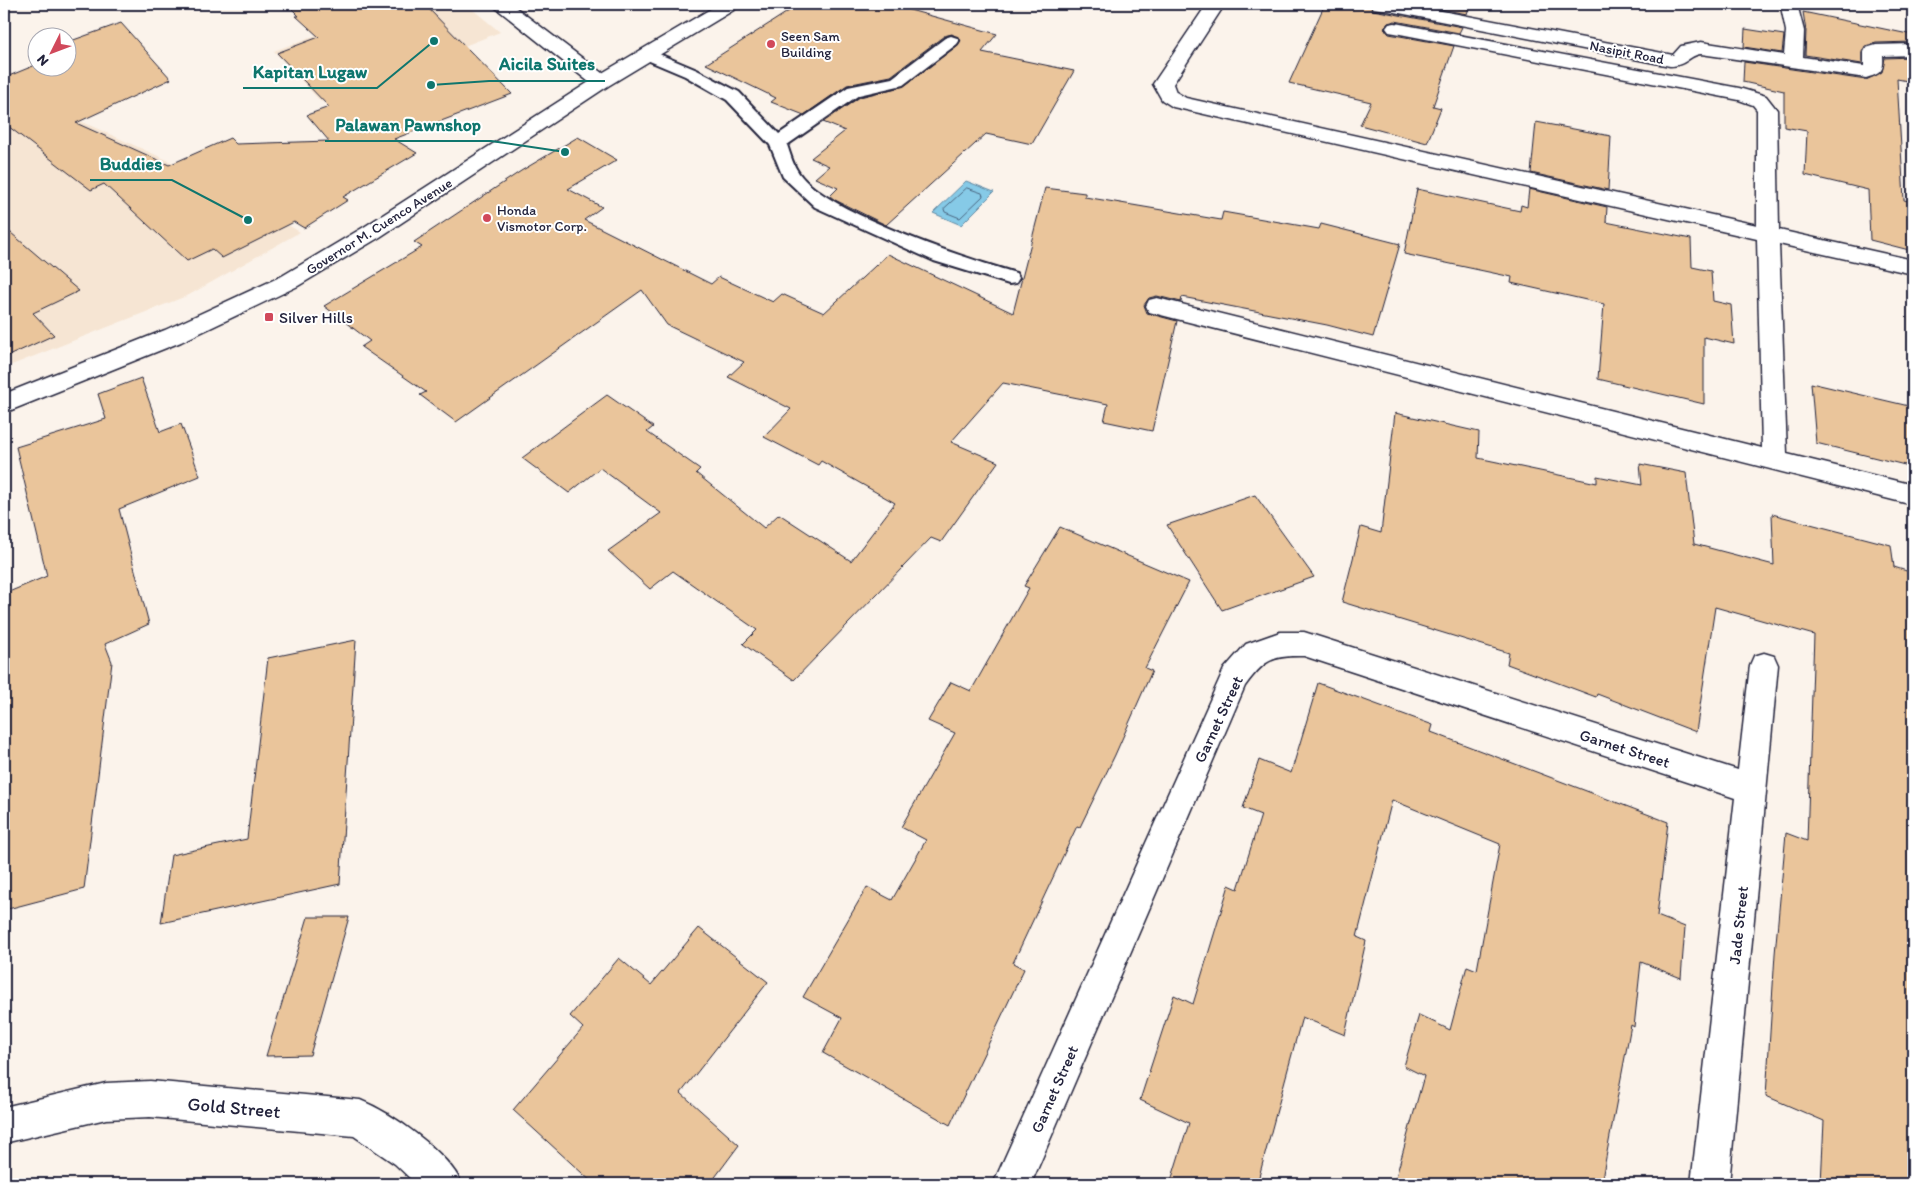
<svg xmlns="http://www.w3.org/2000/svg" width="1917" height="1188" viewBox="0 0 1917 1188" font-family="Itim,sans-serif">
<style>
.built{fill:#f6e5d3}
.water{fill:#86cae7;stroke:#5e87a2}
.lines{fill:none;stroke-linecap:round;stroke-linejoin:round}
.shore{stroke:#4a6580;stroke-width:1}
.building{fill:#eac59b;stroke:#22223b}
.lane-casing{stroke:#22223b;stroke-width:4}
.street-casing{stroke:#22223b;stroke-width:3}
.secondary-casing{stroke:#22223b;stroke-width:3}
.lane{fill:#fff;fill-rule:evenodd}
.street{fill:#fff;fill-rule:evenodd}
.secondary{fill:#fff;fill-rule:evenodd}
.poi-dot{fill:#d1495b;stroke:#fff;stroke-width:2}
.labels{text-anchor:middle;stroke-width:4;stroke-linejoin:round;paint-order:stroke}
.far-poi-label{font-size:14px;fill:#22223b;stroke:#fff;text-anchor:start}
.far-street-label{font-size:14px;fill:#22223b;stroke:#fff}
.poi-label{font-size:16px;fill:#22223b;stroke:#fff;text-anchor:start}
.street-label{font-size:16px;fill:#22223b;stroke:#fff}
.near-street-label{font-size:19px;fill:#22223b;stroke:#fff}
.leader{fill:none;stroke:#0f766e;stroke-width:2}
.callout-dot{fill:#0f766e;stroke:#fff;stroke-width:2}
.callout-label{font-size:18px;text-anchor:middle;font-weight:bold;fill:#0f766e;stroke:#fff;stroke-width:4;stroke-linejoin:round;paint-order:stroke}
</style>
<rect width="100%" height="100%" fill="#fbf3eb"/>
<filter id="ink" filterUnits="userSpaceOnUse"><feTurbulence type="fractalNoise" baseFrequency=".02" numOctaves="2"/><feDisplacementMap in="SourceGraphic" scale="10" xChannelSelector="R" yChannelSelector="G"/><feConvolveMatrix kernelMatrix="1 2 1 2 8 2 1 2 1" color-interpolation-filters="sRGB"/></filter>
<g filter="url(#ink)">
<!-- built -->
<g class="built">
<path d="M398,4h68l34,28 -179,70 -47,-51z"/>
<path d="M8,71l50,40 149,67 93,54 -111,63 -185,73v-295z"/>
</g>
<!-- water -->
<path class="water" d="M966,181l28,11 -33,33 -28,-12z"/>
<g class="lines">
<!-- shore -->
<path class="shore" d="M967,188l15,5 1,3 -23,22 -15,-6 -1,-3z"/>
</g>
<!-- building -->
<g class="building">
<path d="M287,4h137l88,90 -118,45 23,14 -74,44 5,3 -44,28 -10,-6 -72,36 -10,-9 -25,12 -83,-77 -13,6 -87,-67v-45l34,-14v4h30v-26l53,-19 50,56 -95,44 93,42 61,-27 6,6 93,-3 -22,-26 22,-8 -52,-54 42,-16 -23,-21h3z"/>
<path d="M800,4h88l109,30 -15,18 92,19 -42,73 -46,-10 -100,91 -51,-25 -5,-4 8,-8 -23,-10 14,-12 -18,-8 34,-27 -22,-9 37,-25 44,-11 54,-41 3,-5 -9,-6 -8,2 -53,40 -44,9 -43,30 -33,-13 5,-4 -70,-34z"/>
<path d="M1325,4h43l5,6 89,17 -3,6 -64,-12 -7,2 -4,5 5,6 65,12 -21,60 8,2 -14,35 -67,-18 11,-23 -82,-19z"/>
<path d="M1414,4h56l-3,10z"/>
<path d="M1803,12l110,23v7l-37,1 -11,3 -3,6v12l-57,-9 1,-24z"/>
<path d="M1745,29l39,6 -2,18 -38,-6z"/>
<path d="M1913,57v25l-16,-3 7,121 9,2v49l-43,-11 -2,-50 -63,-15 2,-44 -23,-4v-36l-41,-9 1,-20 122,18 16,-8 3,-14z"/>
<path d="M1536,122l75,14 -3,54 -77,-17z"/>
<path d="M578,137l39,23 -49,29 34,18 -18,13 127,64 8,-7 54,25 9,-8 42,19 64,-59 125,59 32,-125 40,5v4l136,23 2,-8 96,17 2,-5 79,20 -27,93 -46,-12 -145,-28 -1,5 -24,-6 -8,2 -5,7 3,8 30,8 -25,110 -48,-10 4,-17 -105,-21 -52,59 47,20 -57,80 -10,-4 -137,142 -51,-36 14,-14 -84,-59 -23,18 -42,-38 53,-38 -61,-45 -31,25 -47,-35 85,-63 46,32 -6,5 53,37 -4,4 68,55 15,-14 72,47 44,-58 -74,-42 -3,4 -54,-28 27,-28 -63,-32 16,-15 -77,-37 -25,-35 -186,132 -36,-27 6,-3 -65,-45 9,-6 -46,-35 98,-59 -8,-5 107,-71z"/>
<path d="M1417,189l103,22 1,-6 6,2 2,-18 78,18 -1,15 85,17 1,28 19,4 2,30 18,4 3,39 -30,-7v67l-106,-25 6,-75 -93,-21 1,-6 -108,-23z"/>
<path d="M4,227l75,64 -46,22 21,22 -50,23z"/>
<path d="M141,378l19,54 21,-8 19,52 -81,33 30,115 -44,20 7,18 -28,227 -80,21v-316l43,-18 -31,-129 90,-28 -8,-25z"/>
<path d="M1811,383l102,24v60l-97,-24z"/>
<path d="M1395,413l84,19 -1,26 119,25v-7l45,9 -2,-21 46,9 8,71 80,21 -2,-51 119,31 3,22 19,6v611h-92l3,-63 -58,-25 9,-142 11,-121 21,8 7,-206 -99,-28 -19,125 -99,-38 -1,3 -89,-33 2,-11 -167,-51 19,-75 20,6z"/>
<path d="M1255,495l59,82 -92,33 -55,-85z"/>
<path d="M1060,527l129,55 -44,86 7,3 -37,84 -35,72 -3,-1 -64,137 11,6 -74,156 -127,-72 19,-35 -39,-21 64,-110 25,13 34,-60 -25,-13 54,-94 -27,-12 23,-39 20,9 58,-103 -5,-2z"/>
<path d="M356,640l-16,244 -179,39 10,-68 76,-16 21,-181z"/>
<path d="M1318,683l115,42 -2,7 237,90 -11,94 28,11 -4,51 -40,-16 -7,65 -3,-2 -30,159h-207l30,-108 -20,-10 15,-51 31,15 17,-64 10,4 23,-126 -108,-44 -35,137 9,4 -21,94 -43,-18 -45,167h-87l19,-61 -49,-23 34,-105 19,9 36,-119 9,4 23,-74 -18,-7 16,-48 32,13z"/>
<path d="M308,917h41l-39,138 -44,1z"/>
<path d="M699,928l69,54 -87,111 58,52 -29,39h-116l-81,-74 70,-82 -13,-12 49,-58 32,27z"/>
</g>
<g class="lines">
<defs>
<path id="lane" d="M951,36l6,2 2,3 -2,3 -54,41 -44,10 -72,50c3,8 5,17 10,25 23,41 171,89 219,103l3,5 -3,5 -7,1 -75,-23 -119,-54 -32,-30 -13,-32 -43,-45 -42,-24 -45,-19 -2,-3 8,-5 6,2 45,19 42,22 40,42 69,-47 44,-9 53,-40z"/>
<g id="street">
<path d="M1207,4h18l-52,80 3,8 10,6 571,127v-115l-4,-5 -14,-5 -344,-67 -6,-1 -3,-4 3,-4 6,-1 344,65 27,8 11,14 2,120 134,30v14l-134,-30 8,210 126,31v20l-764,-193 -3,-6 3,-6 8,-2 605,150 -5,-209 -584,-132 -11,-7 -9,-16z"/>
<path d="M1370,4h35l268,51 8,-9 20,-4 83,13 2,-24 -5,-24 2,-3h14l7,27 -1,26 61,9v-14l2,-4 10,-3 37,-1v11l-30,1c1,15 -2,18 -17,22l-165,-24c-12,1 -15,12 -31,12l-291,-57 -6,-1z"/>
<path d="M1280,632h24l434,138 12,-105 4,-9 10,-3 10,3 4,9 -49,519h-38l44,-386 -431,-142c-32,-1 -40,4 -59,30l-214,498h-38l231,-515 22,-25z"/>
<path d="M150,1081l210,19c32,13 88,52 102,84h-46l-21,-20 -41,-28 -204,-19 -44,2 -102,24v-36l102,-24z"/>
</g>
<path id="secondary" d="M491,4h20l91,69 117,-69h21l-3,4 -129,78 -228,151 -82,49 -117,56 -177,71v-19l161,-64 117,-54 82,-49 225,-145z"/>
</defs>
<!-- lane casing -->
<use href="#lane" class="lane-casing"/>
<!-- street casing -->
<use href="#street" class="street-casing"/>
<!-- secondary casing -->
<use href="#secondary" class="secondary-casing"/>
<!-- lane -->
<use href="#lane" class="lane"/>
<!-- street -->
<use href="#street" class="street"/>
<!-- secondary -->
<use href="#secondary" class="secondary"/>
</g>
</g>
<!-- markers -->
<g class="poi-dot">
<circle cx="771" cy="44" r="5"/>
<circle cx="487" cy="218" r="5"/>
<rect x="264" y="312" width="10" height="10" rx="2.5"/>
</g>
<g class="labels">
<!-- far-poi labels -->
<g class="far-poi-label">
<text x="781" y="41">Seen Sam<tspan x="781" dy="16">Building</tspan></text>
<text x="497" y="215">Honda<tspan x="497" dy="16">Vismotor Corp.</tspan></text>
</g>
<!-- far-street labels -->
<g class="far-street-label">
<text transform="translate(1627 52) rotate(11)" y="5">Nasipit Road</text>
<text transform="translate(379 226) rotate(-32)" y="5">Governor M. Cuenco Avenue</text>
</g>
<!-- poi labels -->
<g class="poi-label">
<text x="279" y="323">Silver Hills</text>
</g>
<!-- street labels -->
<g class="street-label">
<text transform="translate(1218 719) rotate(-65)" y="6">Garnet Street</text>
<text transform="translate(1625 748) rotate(18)" y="6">Garnet Street</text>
<text transform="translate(1738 925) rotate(-84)" y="6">Jade Street</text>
<text transform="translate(1054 1089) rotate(-66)" y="6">Garnet Street</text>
</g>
<!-- near-street labels -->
<g class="near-street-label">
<text transform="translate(234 1107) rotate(5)" y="7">Gold Street</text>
</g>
</g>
<!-- callouts -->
<path class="leader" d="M431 85L489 81H605M434 41L377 88H243M565 152L491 141H325M248 220L172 180H90"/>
<g class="callout-dot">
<circle cx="431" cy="85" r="5"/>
<circle cx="434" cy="41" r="5"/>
<circle cx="565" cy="152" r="5"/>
<circle cx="248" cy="220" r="5"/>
</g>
<g class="callout-label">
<text x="547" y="70">Aicila Suites</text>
<text x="310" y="78">Kapitan Lugaw</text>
<text x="408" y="131">Palawan Pawnshop</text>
<text x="131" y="170">Buddies</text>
</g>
<!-- margin -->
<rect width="1917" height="1188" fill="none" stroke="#fff" stroke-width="20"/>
<rect x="10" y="10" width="1897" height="1168" fill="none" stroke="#22223b" stroke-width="2" filter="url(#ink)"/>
<!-- north arrow -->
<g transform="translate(52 52) rotate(228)"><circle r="24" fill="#ffffff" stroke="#a7a7b1"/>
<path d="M0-4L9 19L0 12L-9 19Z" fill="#d1495b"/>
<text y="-8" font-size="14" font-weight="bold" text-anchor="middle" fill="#22223b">N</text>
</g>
</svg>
